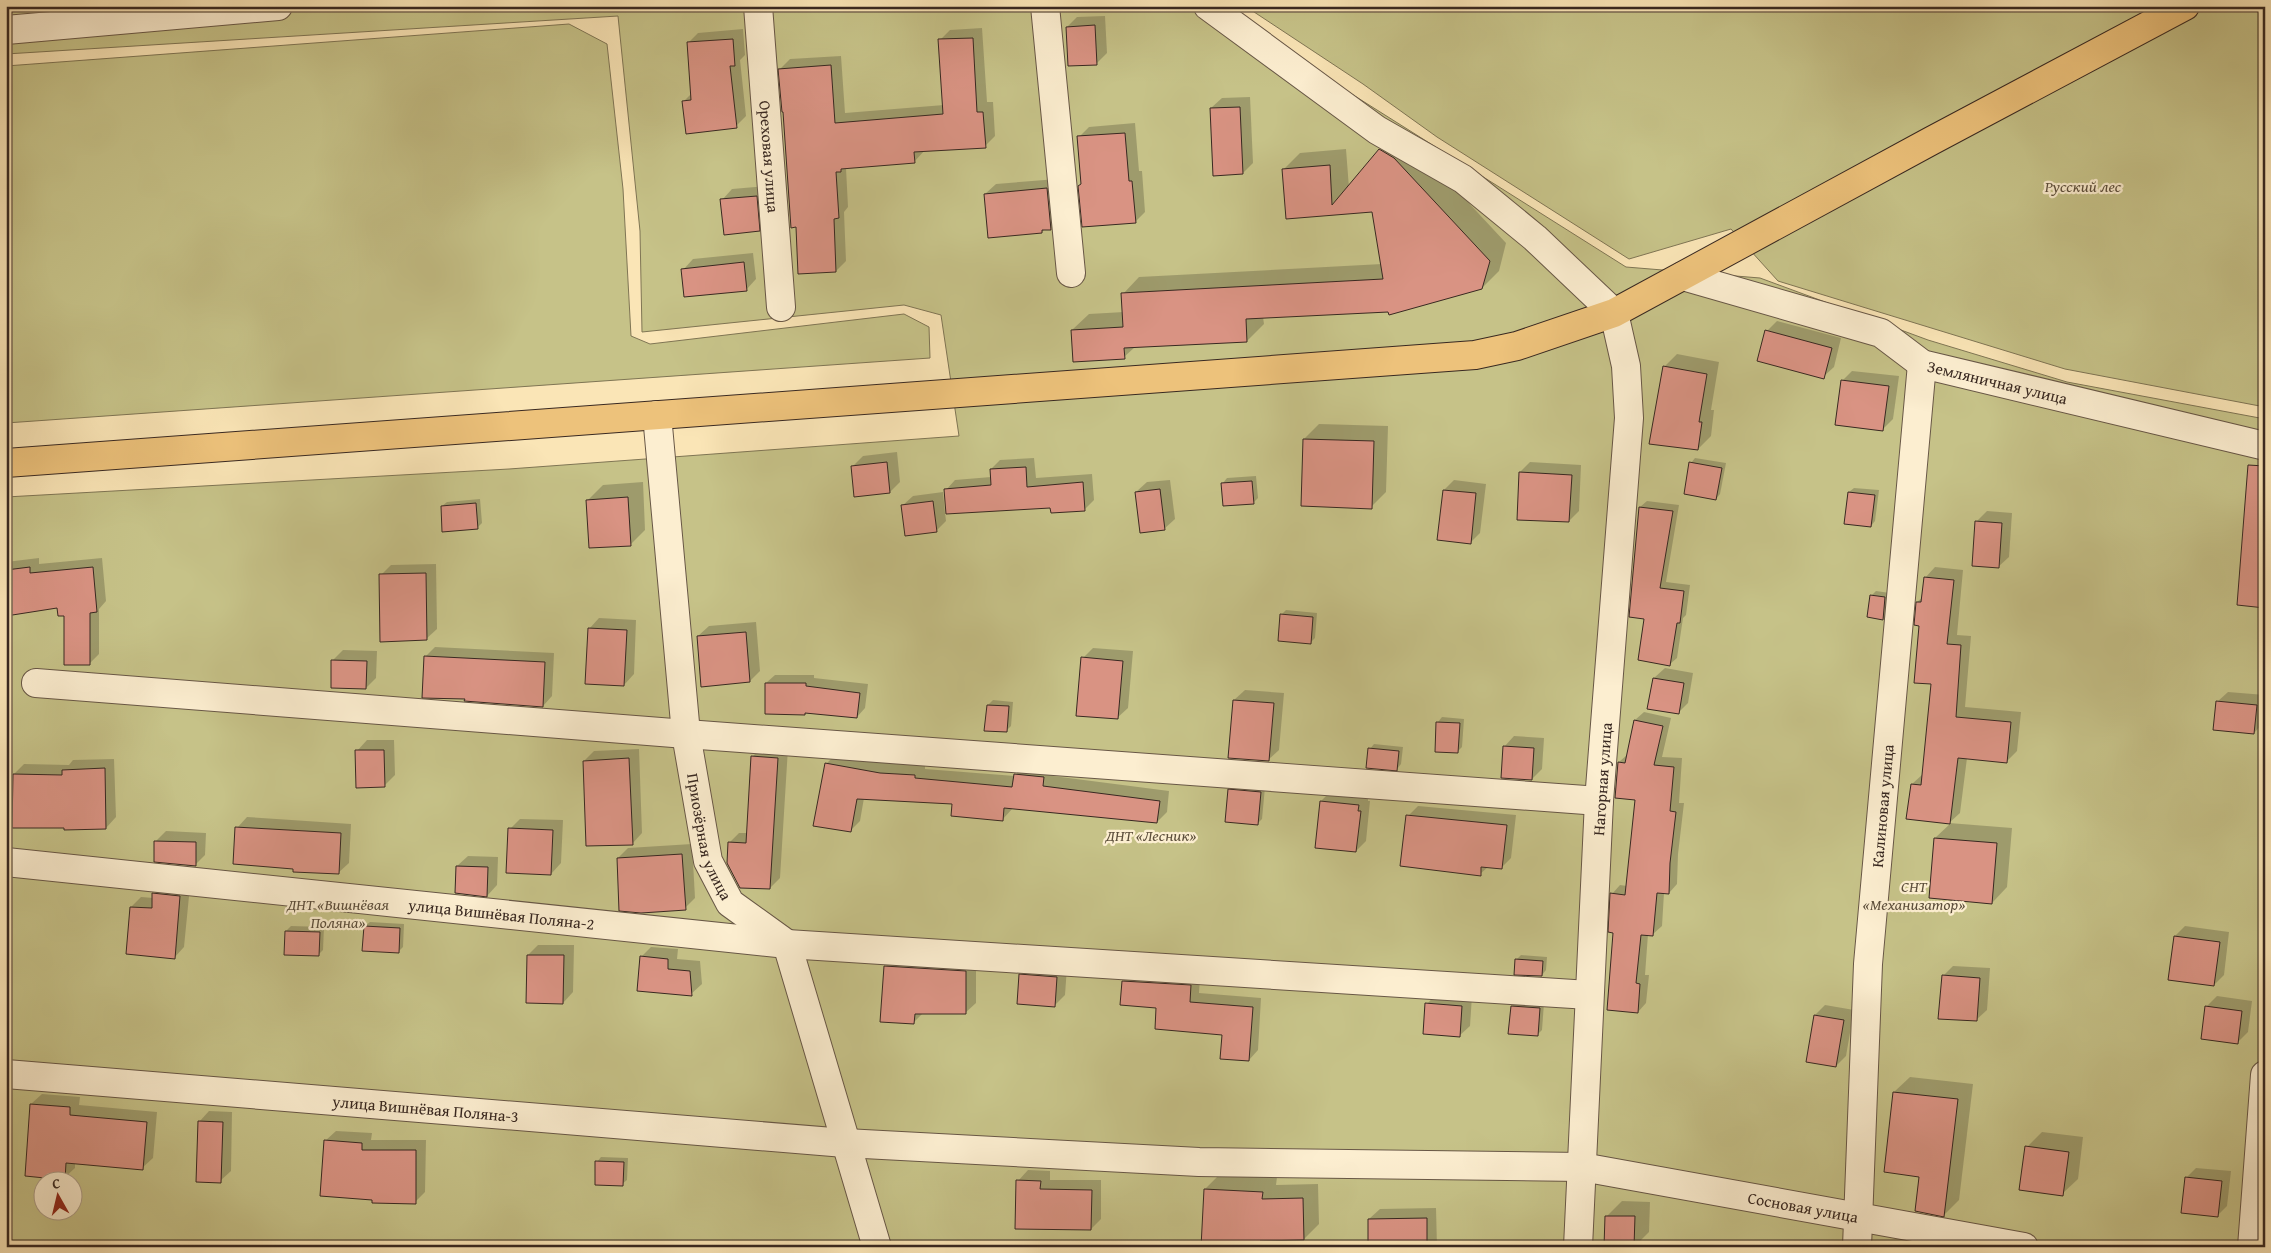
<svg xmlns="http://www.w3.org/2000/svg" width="2271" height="1253" viewBox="0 0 2271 1253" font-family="'Gentium Book Plus',serif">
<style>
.green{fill:#c6c288;stroke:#7f7554;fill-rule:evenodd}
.shadow{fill:#0003}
.building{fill:#d99383;stroke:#382821}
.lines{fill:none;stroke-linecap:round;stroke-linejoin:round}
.minor-casing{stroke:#685746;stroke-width:30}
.major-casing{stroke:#382821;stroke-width:30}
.minor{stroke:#fceed0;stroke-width:28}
.major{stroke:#edc27b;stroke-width:28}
.labels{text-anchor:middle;stroke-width:4.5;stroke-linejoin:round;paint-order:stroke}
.street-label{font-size:16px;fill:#382821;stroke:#fceed0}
.park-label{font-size:16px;font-style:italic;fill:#5c4e3b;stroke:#fceed0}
</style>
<rect width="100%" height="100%" fill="#fae5b6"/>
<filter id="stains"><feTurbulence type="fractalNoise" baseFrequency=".004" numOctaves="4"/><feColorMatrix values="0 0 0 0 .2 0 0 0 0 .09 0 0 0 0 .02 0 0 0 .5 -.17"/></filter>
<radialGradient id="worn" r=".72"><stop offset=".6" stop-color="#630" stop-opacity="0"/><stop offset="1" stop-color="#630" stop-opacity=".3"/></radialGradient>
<!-- green -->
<g class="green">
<path d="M6,6h1206l414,261 134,11 168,62 139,42 198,37v828h-2259v-750l503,-28 450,-33 -18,-121 -37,-10 -262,27 -2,-101 -22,-215 -612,38zM42,1180h30v30h-30z"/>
<path d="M1245,6h1020v401l-200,-38 -287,-88 -47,-52 -102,30 -192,-122 -74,-53z"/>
<path d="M569,24l38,20 16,145 8,147 19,8 254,-30 25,13 1,31 -924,65v-357z"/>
</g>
<!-- shadow -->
<g class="shadow">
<path d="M955,6h24l-24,2z"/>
<path d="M1105,16l2,37 -10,10 -30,-36 10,-10z"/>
<path d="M982,28l5,74h6l2,34 -10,10 -60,4 -11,12 -68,6 2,39 -4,5 2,49 -10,10 -39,-45 -17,-157 10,-10 51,-3 4,57 99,-8 -4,-65 10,-10z"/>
<path d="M743,29l2,26 -5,5 6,56 -10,10 -53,-24 9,-9 -4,-50 10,-10z"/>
<path d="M1250,97l3,66 -10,10 -32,-65 11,-10z"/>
<path d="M1135,123l4,48h3l3,41 -10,10 -54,-38 -2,-47 10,-10z"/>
<path d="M1397,133l14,8 95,102 -7,28 -17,17 -92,22 -127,7 1,7 -17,17 -112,6 -11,10 -52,-27 17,-16 35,-2 -1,-18 16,-17 243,-13 -9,-54 -86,7 -3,-48 16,-16 46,-4 3,39z"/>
<path d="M1057,179l4,39 -10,11h-6l-3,3 -57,-38 11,-10z"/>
<path d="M767,186l2,34 -10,10 -37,-30 10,-11z"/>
<path d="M753,253l3,26 -10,11 -63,-20 10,-11z"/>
<path d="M1777,321l64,17 -7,29 -11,10 -56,-46z"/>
<path d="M1677,354l42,8 -8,48h3l-3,26 -13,13 -34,-82z"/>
<path d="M1852,371l47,5 -6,43 -10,10 -41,-48z"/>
<path d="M1319,424l69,2 -2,66 -15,15 -67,-68z"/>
<path d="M897,452l3,30 -10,10 -37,-26 10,-10z"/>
<path d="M1034,458l2,20 56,-4 2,26 -9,9 -33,-2 -107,6 1,8 -10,10 -34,-25 11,-10 30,-4 2,21 3,-1 -2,-22 9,-10 36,-3v-8l9,-9z"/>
<path d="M1695,458l31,5 -6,31 -4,5 -25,-36z"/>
<path d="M1530,462l51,3 -2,46 -10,10 -49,-49z"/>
<path d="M1256,476l2,22 -5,5 -30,-20 4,-5z"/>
<path d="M1170,480l5,39 -11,10 -28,-37 11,-10z"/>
<path d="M1454,480l32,4 -6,49 -10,10 -26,-53z"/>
<path d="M643,482l2,48 -15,15 -42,-45 15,-15z"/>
<path d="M1854,488l25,2 -4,31 -4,5 -22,-34z"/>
<path d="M480,499l2,24 -5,5 -35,-22 5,-4z"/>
<path d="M1647,501l32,4 -13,77 24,3 -4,30 -3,3 -6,40 -7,6 -30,-157z"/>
<path d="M1987,511l25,2 -3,44 -11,10 -22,-45z"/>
<path d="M39,558v6l63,-6 4,43 -7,8v45l-10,10 -24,-50 -7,-7 -52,7v-52z"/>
<path d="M436,564l1,65 -11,10 -45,-64 10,-10z"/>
<path d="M1935,567l28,3 -6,65 14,1 -6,71 56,5 -4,39 -10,10 -40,-3 -7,55 -11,10 63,5 -5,59 -15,16 -57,-65 16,-15 -43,-5 4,-34 11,-10 9,-91 -15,-81 6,-5 2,-19z"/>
<path d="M1876,591l14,2 -2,21 -5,5 -11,-24z"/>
<path d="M1286,610l31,3 -2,25 -5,5 -28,-29z"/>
<path d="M599,618l37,2 -2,54 -10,11 -35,-56z"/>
<path d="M756,622l4,49 -10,10 -52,-45 11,-10z"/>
<path d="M435,647l119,6 -2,43 -9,10 -77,-8 -41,-41z"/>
<path d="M1093,648l40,3 -5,57 -11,10 -34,-60z"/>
<path d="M343,650l34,1 -1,27 -10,10 -33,-28z"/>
<path d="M1665,668l28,5 -5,30 -10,10 -24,-35z"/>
<path d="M775,675h39v3l54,6 -3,24 -8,9 -50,-5 -2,2 -39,-31z"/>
<path d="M1245,690l39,3 -5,57 -11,10 -39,-3 5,-57z"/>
<path d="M2228,692l37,3 -1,27 -10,11 -37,-31z"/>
<path d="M993,700l20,2 -2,24 -5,5 -18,-26z"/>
<path d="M1644,712l27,6 -9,39 20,1 -3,45h5l-6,51 -1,30 -8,9h-5l-2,33 -9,8h-5l-3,41h4l-3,28 -8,9 -23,-80 -3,-38 8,-9 7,1 9,-87 -17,-37 9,-8 7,-34z"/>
<path d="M1442,717l22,2 -2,28 -5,5 -19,-30z"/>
<path d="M1514,736l30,2 -2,31 -10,10 -28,-32z"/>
<path d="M367,740h27l1,35 -11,11 -27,-35z"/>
<path d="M1374,744l29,3 -2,17 -4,5 -27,-20z"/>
<path d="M763,746l25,2 -8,130 -10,10 -41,-45 10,-10h9l4,-76z"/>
<path d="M639,749l3,84 -10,11 -48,-83 10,-10z"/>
<path d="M836,754l55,9 34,2v4l90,7 10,-12 29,3 -1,9 116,15 -2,21 -10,10 -144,-14 -11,12 -49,-18 -89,-4 -4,23 -10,10 -24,-67z"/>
<path d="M114,759l2,58 -10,11 -41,-1 -51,-53 10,-10 45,1 4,-5z"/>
<path d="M1234,785l31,2 -3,32 -5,5 -28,-34z"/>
<path d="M1331,791l37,4v6h2l-4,40 -10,10 -35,-50z"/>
<path d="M1418,806l98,9 -5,43 -10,10 -13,-1 -8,7 -72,-58z"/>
<path d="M247,817l104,7 -2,39 -11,10 -43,-5 -58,-40z"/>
<path d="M520,819l43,1 -2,43 -10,11 -41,-45z"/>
<path d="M166,831l40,2 -1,22 -10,10 -39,-24z"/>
<path d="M692,844l3,54 -10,10 -67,-50 10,-10z"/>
<path d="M468,856l30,1 -1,28 -10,11 -30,-30z"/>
<path d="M164,883l26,3 -6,61 -10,11 -43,-51 10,-10 13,1v-4z"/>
<path d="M370,922l34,2 -1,23 -5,5 -33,-26z"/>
<path d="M291,926l33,1 -1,23 -5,5 -32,-24z"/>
<path d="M2185,926l44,6 -5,43 -10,10 -39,-49z"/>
<path d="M538,945h36l-1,47 -10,11 -35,-48z"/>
<path d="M651,947l27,2 -1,10 23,2 2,23 -11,10 -50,-37z"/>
<path d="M1521,955l26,2 -1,13 -4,5 -26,-15z"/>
<path d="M896,956l80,5v42l-11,10h-42l-10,10 -27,-57z"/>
<path d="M1031,965l36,2 -2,28 -10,10 -35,-30z"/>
<path d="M1953,966l37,2 -3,42 -11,10 -33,-44z"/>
<path d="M1132,972l68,5 -1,16 62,5 -3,52 -9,10 -26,-26 -65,-27 -35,-26z"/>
<path d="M1437,993l35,3 -2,30 -11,10 -32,-32z"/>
<path d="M2217,996l35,5 -4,31 -10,10 -32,-35z"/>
<path d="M1517,1001l27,2 -2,27 -5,5 -25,-29z"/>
<path d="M1825,1005l29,5 -8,46 -10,10 -21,-51z"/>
<path d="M1910,1077l63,7 -14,116 -15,15 -24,-40 -26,-83z"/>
<path d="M42,1094l38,3 -1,8 78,7 -4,46 -11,10 -67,-6v6l-11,10 -33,-74z"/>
<path d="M209,1111l23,1 -1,59 -11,10 -21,-59z"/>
<path d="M336,1131l36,2 -1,7h55l-1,52 -10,10 -42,-3 -48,-58z"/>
<path d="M2042,1132l41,5 -5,42 -16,15 -35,-47z"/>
<path d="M601,1157l27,1 -1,22 -5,4 -25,-22z"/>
<path d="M2196,1168l35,3 -4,35 -10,10 -31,-38z"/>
<path d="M1028,1170l22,1v9h51v39l-10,10 -73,-48z"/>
<path d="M1220,1174l57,3 -1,8 42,-1 1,40 -15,15 -30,1 -1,7h-71l3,-58z"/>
<path d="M1622,1201l28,1 -1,30 -15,15h-11l-16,-31z"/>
<path d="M1436,1208l1,39h-67l-1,-28 11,-10z"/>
<path d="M425,1243h29v4h-34z"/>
<rect x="6" y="1244" width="13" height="3"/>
</g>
<!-- building -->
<g class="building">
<path d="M1095,25l2,40 -29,1 -2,-39z"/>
<path d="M973,38l4,74h6l3,36 -72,4 1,11 -74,6v3h-5l3,46 -5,1 2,53 -38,2 -2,-47 -5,1 -8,-116h-1l-4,-43 53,-4 4,58 108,-9 -5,-75z"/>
<path d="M733,39l2,27h-5l7,62 -51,6 -4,-33 9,-1 -4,-58z"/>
<path d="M1240,107l3,67 -30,2 -3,-68z"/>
<path d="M1125,133l4,48h3l4,42 -54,4 -4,-41 3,-2 -4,-48z"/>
<path d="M1379,149l15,9 96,103 -8,28 -93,26 -1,-3 -142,7 1,23 -123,6 1,11 -52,3 -2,-32 52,-3 -2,-34 262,-14 -11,-67 -86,7 -4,-50 48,-4 2,40z"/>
<path d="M1047,188l4,42h-9v3l-54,5 -4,-44z"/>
<path d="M757,196l3,35 -36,4 -4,-36z"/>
<path d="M744,262l3,29 -63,6 -3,-28z"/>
<path d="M1765,330l67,18 -8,31 -67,-18z"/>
<path d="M1663,366l44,8 -8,48h3l-4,28 -49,-6z"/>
<path d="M1841,380l48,6 -6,45 -48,-6z"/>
<path d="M1303,439l71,2 -2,68 -71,-3z"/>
<path d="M887,462l3,31 -36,4 -3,-31z"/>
<path d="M1689,462l33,6 -6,32 -32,-6z"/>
<path d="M2248,465l17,1v142l-28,-3z"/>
<path d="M1026,467l1,20 56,-5 2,29 -34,2 -1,-5 -104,6 -2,-25 47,-4 -1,-16z"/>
<path d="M1519,472l53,3 -3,47 -52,-2z"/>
<path d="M1252,481l2,23 -31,2 -2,-23z"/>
<path d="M1160,489l5,41 -25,3 -5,-41z"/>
<path d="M1443,490l33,3 -5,51 -34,-4z"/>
<path d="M1848,492l27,3 -4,32 -27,-3z"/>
<path d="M628,497l3,49 -42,2 -3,-48z"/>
<path d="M933,501l4,31 -32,4 -4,-31z"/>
<path d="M476,503l2,26 -36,3 -1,-26z"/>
<path d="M1639,507l34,4 -13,77 24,3 -4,32h-3l-7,43 -32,-6 6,-41 -15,-2z"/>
<path d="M1975,521l27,2 -3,45 -27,-2z"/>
<path d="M30,567v6l63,-6 4,45 -7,1v52h-26v-49h-6l-1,-8 -51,8v-46z"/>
<path d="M426,573l1,67 -47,2 -1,-68z"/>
<path d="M1924,577l30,3 -7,64 14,1 -5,72 55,5 -4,41 -49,-5 -8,66 -44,-5 5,-35 10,1 10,-101 -17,-1 5,-57 -5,-1 2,-23h5z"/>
<path d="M1870,595l15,2 -2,23 -16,-3z"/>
<path d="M1280,614l33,3 -2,27 -33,-3z"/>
<path d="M588,628l39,2 -3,56 -39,-2z"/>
<path d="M746,632l4,50 -49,5 -4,-51z"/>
<path d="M424,656l121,6 -2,45 -79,-6 1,-2 -43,-1z"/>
<path d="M1081,657l42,4 -5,58 -42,-3z"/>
<path d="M331,660l36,1 -1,28 -35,-1z"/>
<path d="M1653,678l31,5 -5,31 -32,-5z"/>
<path d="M765,683h41v3l54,7 -3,25 -52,-5v2l-40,-1z"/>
<path d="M1233,700l41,3 -5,58 -41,-3z"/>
<path d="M2216,701l41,4 -3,29 -41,-4z"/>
<path d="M987,705l22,1 -2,26 -23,-1z"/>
<path d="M1634,720l29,6 -9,39 20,2 -4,44 6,1 -6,51 -1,31 -12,-1 -4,43 -12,-1 -5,48 4,1 -2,29 -31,-3 6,-77 -5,-1 2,-39 15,2 10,-95 -20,-2 3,-36 7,1z"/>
<path d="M1436,722l24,1 -2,30 -23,-1z"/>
<path d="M1503,746l31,2 -2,32 -31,-2z"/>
<path d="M1368,748l31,3 -2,20 -31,-3z"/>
<path d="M355,750h29l1,37 -29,1z"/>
<path d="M751,756l27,2 -8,131 -30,-1 -13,-25 1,-21 18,1z"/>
<path d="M629,758l4,87 -47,1 -3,-85z"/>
<path d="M825,763l55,10 35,2v3l97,9 2,-13 30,3 -1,9 117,15 -3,22 -153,-15 -1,13 -52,-5 1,-12 -95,-5 -6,33 -38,-6z"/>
<path d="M105,768l1,61 -42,1v-2h-52l1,-54 49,1v-5z"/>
<path d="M1228,789l33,3 -3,33 -33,-3z"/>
<path d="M1320,801l39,4 -1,6h3l-5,41 -41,-4z"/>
<path d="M1406,815l101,10 -5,44 -21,-2v9l-81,-10z"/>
<path d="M235,827l106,6 -2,41 -46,-2v-3l-60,-5z"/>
<path d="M508,828l45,2 -2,45 -45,-2z"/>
<path d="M1934,838l63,5 -5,61 -63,-6z"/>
<path d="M154,841l42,1v24l-42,-4z"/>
<path d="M682,854l4,56 -45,3 -22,-2 -2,-53z"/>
<path d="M456,866l32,1 -1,30 -32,-4z"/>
<path d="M152,893l28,3 -5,63 -49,-5 4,-47 22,1z"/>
<path d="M364,926l36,2 -1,25 -37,-2z"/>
<path d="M285,931l35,1 -1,24 -35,-1z"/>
<path d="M2174,936l46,6 -6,44 -46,-6z"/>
<path d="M527,955h37l-1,49 -37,-1z"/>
<path d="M640,956l28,3v10l22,2 2,25 -55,-5z"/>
<path d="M1515,959l28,2 -1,15 -28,-1z"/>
<path d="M884,966l82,5v43h-51l-1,10 -34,-2z"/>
<path d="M1019,974l38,3 -2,30 -38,-3z"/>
<path d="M1942,975l38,3 -3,43 -39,-2z"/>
<path d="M1122,981l69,4 -1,17 63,5 -4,54 -29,-2 2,-24 -67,-6 1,-21 -36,-3z"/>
<path d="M1425,1003l37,3 -2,31 -37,-3z"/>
<path d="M1511,1006l29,2 -2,28 -30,-2z"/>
<path d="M2205,1006l37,5 -4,33 -37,-5z"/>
<path d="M1814,1015l30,5 -8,47 -30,-5z"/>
<path d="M1893,1092l65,7 -14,118 -29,-6 4,-34 -35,-5z"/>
<path d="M30,1104l40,3v8l77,7 -4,48 -77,-7 -1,17 -40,-4z"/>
<path d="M198,1121l25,1 -2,61 -25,-1z"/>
<path d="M324,1140l38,3v7h54v54l-44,-1v-3l-52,-4z"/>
<path d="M2025,1146l44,6 -6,44 -44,-6z"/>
<path d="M595,1161l29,1 -1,24 -28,-1z"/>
<path d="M2185,1177l37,4 -4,36 -37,-4z"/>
<path d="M1016,1180l25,1 -1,8 52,1 -1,40 -76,-1z"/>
<path d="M1204,1189l59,3 -1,7 41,-1 1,42 -44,1v6h-59z"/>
<path d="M1605,1216h30l-1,31h-30z"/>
<path d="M1427,1218v29h-59v-28z"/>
</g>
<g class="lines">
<defs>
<g id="minor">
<path id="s1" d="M758,6l23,301"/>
<path d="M1045,6l26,267"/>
<path d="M1208,6l169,124 86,49 72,59 79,75 12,53 3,52 -30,383 -21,446"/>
<path d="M6,30l272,-24"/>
<path id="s2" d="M1683,276l198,57 41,31 343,82"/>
<path id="s3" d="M657,415l29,319 22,127 22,42 57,41 90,303"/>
<path d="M36,683l650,51 913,67"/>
<path id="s4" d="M6,862l781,82 802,51"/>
<path id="s5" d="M6,1074l839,69 354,19 383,5 442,80"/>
<path id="s6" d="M1857,1247l11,-283 54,-600"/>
<path d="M2252,1247l13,-172"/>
</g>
<path id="major" d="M6,463l1469,-108 42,-9 97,-33 317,-172 254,-135"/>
</defs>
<!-- minor casing -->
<use href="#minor" class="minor-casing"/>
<!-- major casing -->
<use href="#major" class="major-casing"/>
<!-- minor -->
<use href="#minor" class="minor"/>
<!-- major -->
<use href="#major" class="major"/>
</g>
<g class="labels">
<!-- street labels -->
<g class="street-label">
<text dy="6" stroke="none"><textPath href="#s1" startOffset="151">Ореховая улица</textPath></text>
<text dy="6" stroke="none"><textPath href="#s2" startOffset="335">Земляничная улица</textPath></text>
<text transform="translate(1602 779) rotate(-86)" y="6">Нагорная улица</text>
<text dy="6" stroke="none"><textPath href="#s6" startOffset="442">Калиновая улица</textPath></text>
<text dy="6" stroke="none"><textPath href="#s3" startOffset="426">Приозёрная улица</textPath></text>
<text dy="6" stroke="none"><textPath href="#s4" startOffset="498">улица Вишнёвая Поляна-2</textPath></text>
<text dy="6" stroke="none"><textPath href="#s5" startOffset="421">улица Вишнёвая Поляна-3</textPath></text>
<text dy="6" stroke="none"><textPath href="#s5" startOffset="1804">Сосновая улица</textPath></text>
</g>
<!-- park labels -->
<g class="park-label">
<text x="2083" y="192">Русский лес</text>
<text x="1151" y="841">ДНТ «Лесник»</text>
<text x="1914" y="892">СНТ<tspan x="1914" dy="18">«Механизатор»</tspan></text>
<text x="338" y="910">ДНТ «Вишнёвая<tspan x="338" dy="18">Поляна»</tspan></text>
</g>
</g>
<!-- margin -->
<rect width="2271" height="1253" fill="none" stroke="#fae5b6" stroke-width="25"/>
<rect x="8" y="8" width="2256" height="1238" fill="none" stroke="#382821" stroke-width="2.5"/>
<rect x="12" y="12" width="2246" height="1228" fill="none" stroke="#382821"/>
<!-- north arrow -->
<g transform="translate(58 1196) rotate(352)"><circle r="24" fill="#fceed0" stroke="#ae9f8a"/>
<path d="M0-4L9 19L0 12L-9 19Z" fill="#8f2418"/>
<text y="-8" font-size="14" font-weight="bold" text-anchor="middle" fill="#382821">С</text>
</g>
<rect width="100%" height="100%" filter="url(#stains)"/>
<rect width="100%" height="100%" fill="url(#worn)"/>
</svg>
